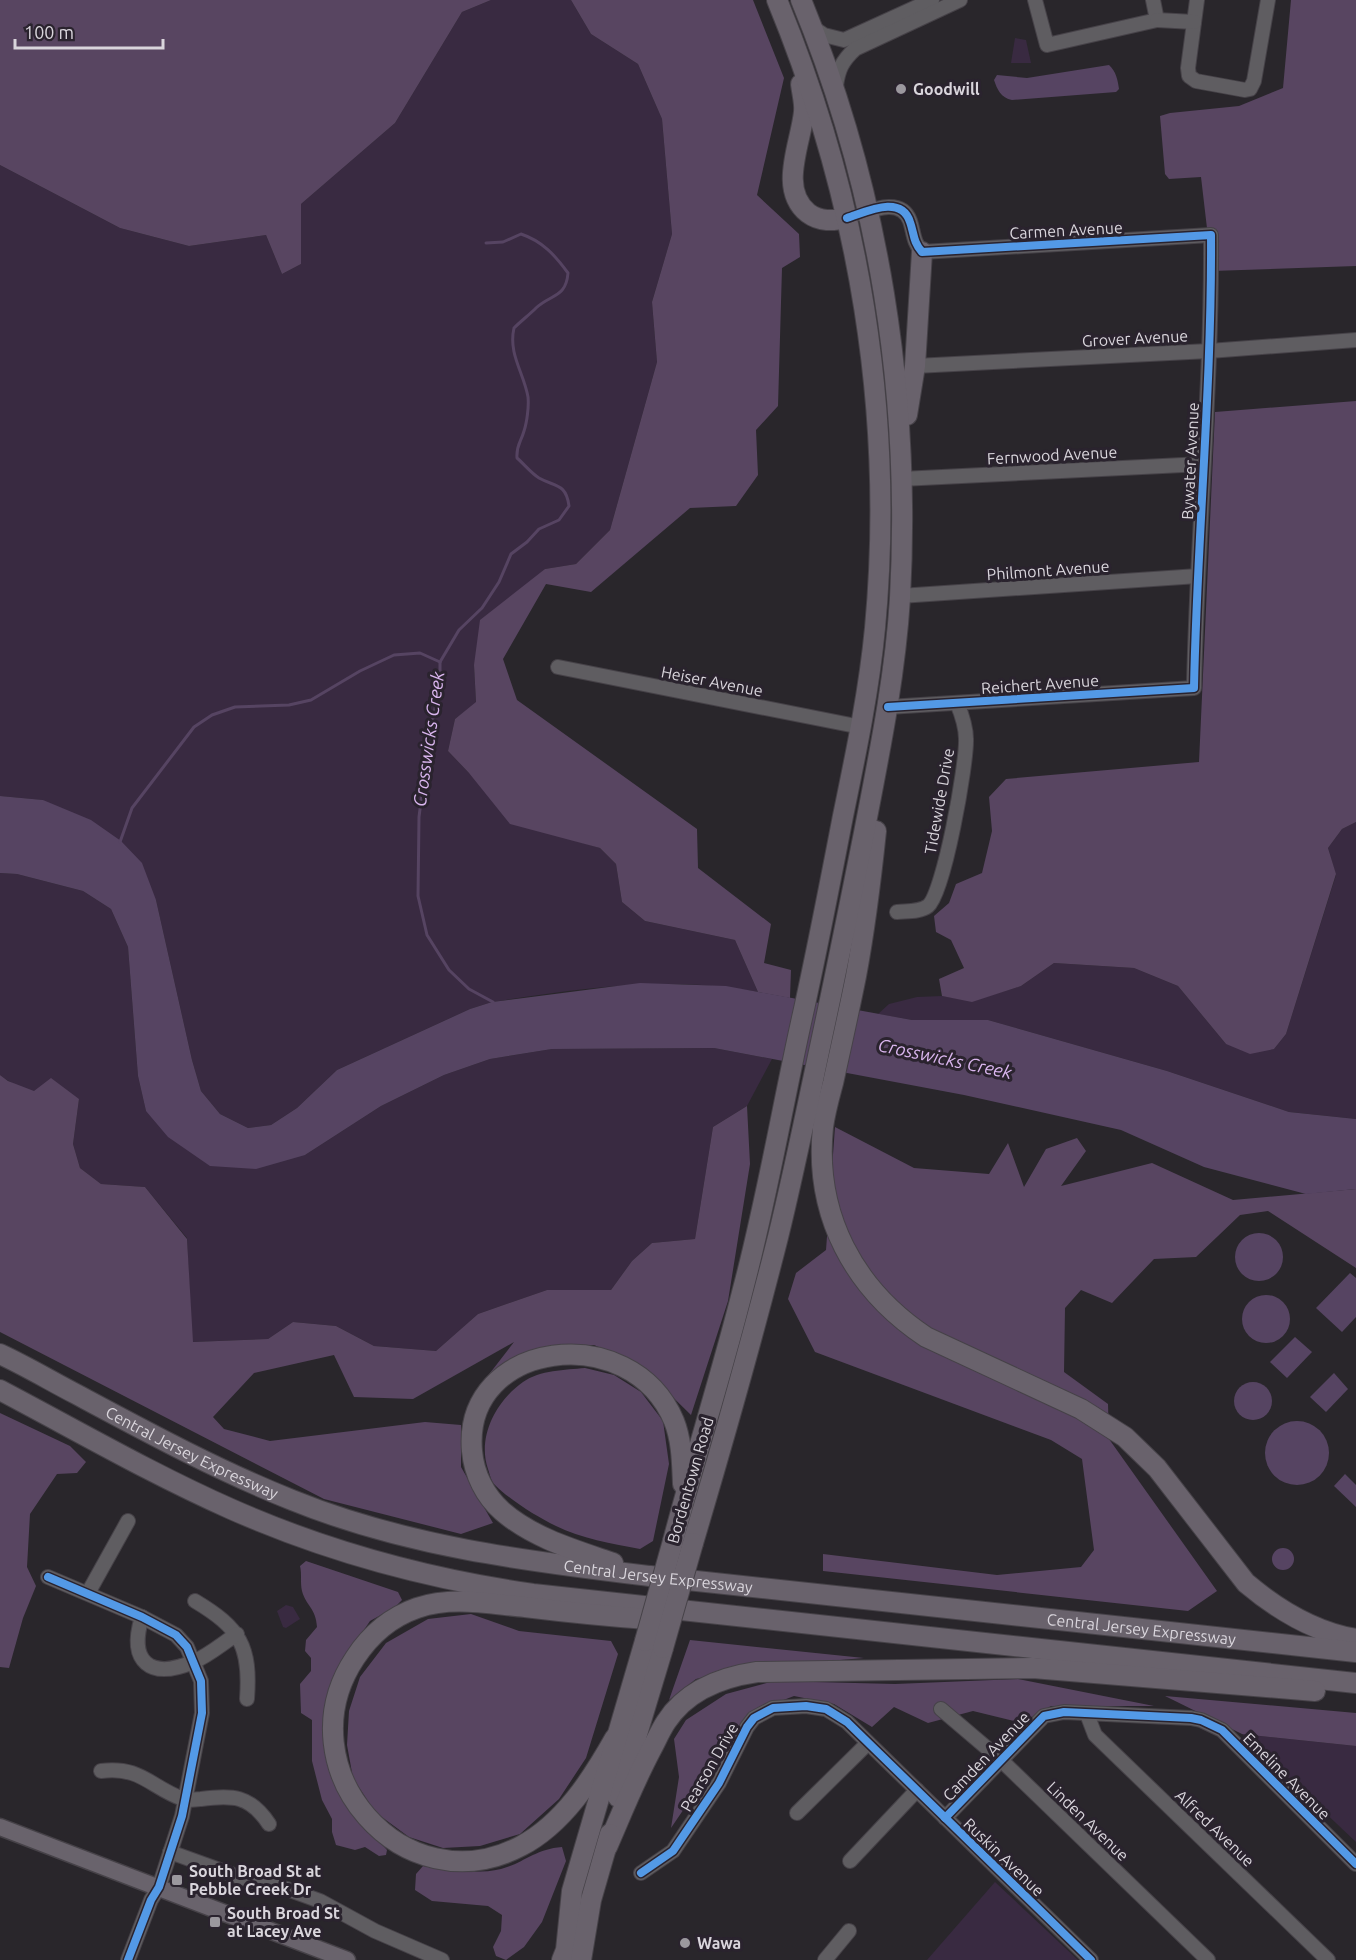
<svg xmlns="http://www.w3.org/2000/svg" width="1356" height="1960" viewBox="0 0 1356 1960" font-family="Ubuntu,sans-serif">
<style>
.green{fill:#392a41}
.forest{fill:#584561}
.water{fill:#564462}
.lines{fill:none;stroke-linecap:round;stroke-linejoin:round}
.stream{stroke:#564462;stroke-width:3}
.minor-casing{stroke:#464248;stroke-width:16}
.major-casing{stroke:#464248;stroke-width:19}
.highway-casing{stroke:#464248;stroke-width:22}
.minor{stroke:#5f5d61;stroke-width:14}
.major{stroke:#69636c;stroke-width:16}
.highway{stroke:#69626c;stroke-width:20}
.highway-bridge-casing{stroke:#464248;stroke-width:22;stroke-linecap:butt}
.highway-bridge{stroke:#69626c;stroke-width:20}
.cycleway-casing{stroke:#2a232e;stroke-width:11}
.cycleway{stroke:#5399e6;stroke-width:8}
.poi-dot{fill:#9b989e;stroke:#2a232e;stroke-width:2}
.labels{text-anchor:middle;stroke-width:6;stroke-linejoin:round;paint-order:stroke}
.poi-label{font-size:16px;font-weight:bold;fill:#d9d5dc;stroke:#2a232e;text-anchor:start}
.street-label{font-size:16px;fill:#d9d5dc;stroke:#2a232e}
.water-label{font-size:18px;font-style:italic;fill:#dab6ef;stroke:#2a232e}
</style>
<rect width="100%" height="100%" fill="#29262b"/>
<!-- green -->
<g class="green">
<path d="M491,0h80l20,34 47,30 24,55 10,115 -20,68 5,60 -47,168 -34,34 -31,5 -71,96 2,38 -21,16 -7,32 21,22 107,68 24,7 16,16 6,38 23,19 90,19 23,52c-89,-17 -177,-4 -266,10l-22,7 -133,61 -40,38 -26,17 -23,3 -28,-14 -19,-23 -9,-31 -36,-160 -113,-100 -43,-4v-631l120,63 69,18 77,-11 16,39 19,-10v-60l94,-81 67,-111z"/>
<path d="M1015,38l11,2 5,23h-20z"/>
<path d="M1356,822v297l-67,-7 -122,-41 -179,-51h-76l-34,-6 11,-10 28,-7 25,-1 30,5 49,-15 33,-23 80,5 44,18 48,58 48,5 12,-15 50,-159 -8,-27 14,-19z"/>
<path d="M0,873l17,1 66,17 28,18 17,38 10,129 8,35 159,44 76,-49 63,-31 46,-16 62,-10 162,-1 58,11 -25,47 -34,21 -18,112 -43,4 -20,18 -21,29h-64l-69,24 -42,37 -62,-5 -38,-20 -43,-4 -25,17 -76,3 -5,-104 -42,-51 -44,-3 -21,-16 -7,-24 6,-45c-26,-4 -57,-6 -79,-24z"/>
<path d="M286,1605l7,2 7,12 -14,9 -3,-1 -6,-16z"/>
<path d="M1242,1734l114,12v96z"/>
<path d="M995,1882l83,78h-151z"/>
</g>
<!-- forest -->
<g class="forest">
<path d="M0,0h491l-29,12 -67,111 -94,81v60l-19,10 -16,-39 -77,11 -69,-18 -120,-63z"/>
<path d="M571,0h182l31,78 -27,117 42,39 1,23 -18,11 -4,138 -22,24 2,45 -22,31 -46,2 -99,84 -45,-8 -43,75 14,41 180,129 1,39 73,56 -7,39 27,7 -1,28 -32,-6 -23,-52 -90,-19 -23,-19 -6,-38 -16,-16 -90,-24 -41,-51 -21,-22 7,-32 21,-17 -2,-37 6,-45 65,-51 31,-5 34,-34 47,-168 -5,-60 20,-68 -10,-115 -24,-55 -47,-30z"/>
<path d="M1291,0h65v266l-144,5 -11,-94 -32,2 -4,-5 -5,-58 10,-3 69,-7 44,-18z"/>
<path d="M1356,401v421l-14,7 -14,19 8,26 -50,160 -12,15 -24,5 -24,-10 -48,-58 -44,-18 -80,-5 -33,23 -49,16 -30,-6 -3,-17 25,-11 -13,-28 -15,-8 -2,-16 15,-13 7,-19 26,-11 10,-42 -3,-34 17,-18 193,-17 16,-350z"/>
<path d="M0,1075l8,6 26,10 17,-13 28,21 -6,45 7,24 21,16 44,3 42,52 6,103 75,-3 25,-17 43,4 38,20 62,5 42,-37 69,-24h64l21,-29 20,-18 43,-4 18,-112 34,-21 3,58 -22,137 -37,114 -51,-50 -46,-20 -43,1 -40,17 -31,23 34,-44 -101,57 -59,-2 -20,-42 -80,18 -41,44 11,12 46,12 155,-19 36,3v42l32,56 -32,11 -137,-35 -324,-167z"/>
<path d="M835,1127l79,41 75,6 19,-31 16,44 22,-38 31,-11 9,13 -25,35 91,-23 81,37 123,-11v79l-88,-57 -28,4 -44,42 -42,2 -42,44 -31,-13 -16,18 -1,64 44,32 1,35 108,152 -29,20 -365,-40v-17l174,21 84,-8 13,-17 -12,-91 -31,-19 -236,-88 -27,-53 8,-26 30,-23z"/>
<path d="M585,1368l29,7 27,17 22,29 6,43 -16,77 -13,8c-27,-5 -60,-11 -84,-23 -19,-9 -46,-26 -61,-41 -4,-4 -5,-10 -7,-16 -11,-32 8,-68 35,-87 17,-12 42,-12 62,-14z"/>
<path d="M0,1413l70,33 16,16 -9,11 -20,1 -27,40 -3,53 9,19 -13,32 -14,50 -9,-1z"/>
<path d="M306,1561l92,31 4,8 -7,7 -25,14 -23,34 -21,82 7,41 20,35 34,37 -1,5 -7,1 -14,-9 -10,3 -19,-5 -4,-13v-13l-10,-19 -10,-39v-41l-11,-7 -1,-29 11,-13v-13l-6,-7 1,-11 11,-13c-1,-19 -11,-21 -15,-36 -2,-8 0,-17 -2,-25z"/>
<path d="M471,1614l48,17 92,10 7,13 -32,104 -27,41 -39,35 -40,12 -37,2 -34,-11 -34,-25 -22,-34 -6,-33 2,-34 11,-34 26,-34 42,-24z"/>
<path d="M690,1640l174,18 -121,10 -47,11 -27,21z"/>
<path d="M1018,1679l136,27h-103l-29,17 -49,-12 -45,12 -34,-16 -22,20 -38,-23 -40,-8 -34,13 -24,23 -65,96 8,-51 -5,-38 12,-19 40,-26 48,-13 121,3z"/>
<path d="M1165,1696l191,17v33l-114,-12z"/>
<path d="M562,1847l4,14 -24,61 -18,25 -18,13 -10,-4 -3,-9 8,-16 1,-16 -14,-9 -56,-5 -17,-11 1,-16 7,-8c25,4 52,9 78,3 23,-6 34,-20 61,-22z"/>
</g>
<!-- water -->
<g class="water">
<path d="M1109,65c7,6 9,16 10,24l-3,3 -104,8c-11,-2 -15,-11 -18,-20l3,-5 30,3z"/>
<path d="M0,796l43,4 48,20 30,21 21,22 14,37 36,160 9,31 19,23 28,14 23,-3 26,-17 40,-38 133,-61 22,-7 148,-19 86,3 186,34h76l179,51 122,41 67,7v70l-50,5 -102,-27 -83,-37 -157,-35 -250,-47 -162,1 -62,10 -46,16 -63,31 -76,49 -49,14 -46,-3 -42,-29 -22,-26 -8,-35 -10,-129 -17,-38 -28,-18 -66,-17 -17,-1z"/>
<circle cx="1259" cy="1257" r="24"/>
<path d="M1350,1273l6,5v39l-14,15 -26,-24z"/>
<circle cx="1266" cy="1319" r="24"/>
<path d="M1295,1337l17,15 -25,26 -17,-16z"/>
<path d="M1334,1373l14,16 -22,23 -16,-15z"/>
<circle cx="1253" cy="1401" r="19"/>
<circle cx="1297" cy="1453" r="32"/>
<path d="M1345,1474l11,11v22l-22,-21z"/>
<circle cx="1283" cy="1559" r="11"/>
</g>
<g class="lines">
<!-- stream -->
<g class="stream">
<path d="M440,662l19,-32 23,-22 17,-26 12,-28 16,-12 12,-13 20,-9 10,-14c-3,-23 -14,-19 -30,-28 -8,-5 -15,-14 -22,-20 -1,-13 4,-16 7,-27 3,-9 5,-25 4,-34 -4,-24 -20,-43 -14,-69 7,-7 15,-13 22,-20 15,-14 30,-10 32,-35 -13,-18 -26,-32 -47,-39l-18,8 -17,1"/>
<path d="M440,662v23l-10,47 -11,85 -1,79 9,39 22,35 20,19 24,13"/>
<path d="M120,842l12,-34 62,-81 18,-12 23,-8 54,-2 22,-5 49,-29 34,-16 26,-2 20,9"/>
</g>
<defs>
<g id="minor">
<path d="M1035,0l12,45 110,-25 -4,-20"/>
<path d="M1197,0l-9,68 1,8 7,5 49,9 5,-1 4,-8 14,-81"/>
<path d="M1157,20l37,2"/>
<path d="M811,26l13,9 20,5 88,-40"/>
<path d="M836,86c2,-16 6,-25 19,-37l105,-49"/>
<path d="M861,214c16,-6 41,-15 49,7 4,12 3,21 12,31l289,-17c1,151 -14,302 -17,453l-306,19"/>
<path d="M915,366l294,-15 147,-11"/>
<path d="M901,479l302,-15"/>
<path d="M900,596l298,-20"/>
<path d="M558,667l303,60"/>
<path d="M897,912c11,-1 23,0 31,-6 16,-13 39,-143 38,-167 0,-13 -4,-24 -9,-36"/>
<path d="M48,1577l94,40 34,18 11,12 14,34 1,32 -20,103 -23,71 -8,13 -23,60"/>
<path d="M88,1593l40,-72"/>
<path d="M195,1601c45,27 56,45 52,98"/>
<path d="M142,1617c-14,45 8,63 51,45 15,-6 30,-19 44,-28"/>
<path d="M941,1709l60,51 207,200"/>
<path d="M1087,1714l8,21 233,225"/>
<path d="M101,1771c40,-5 49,16 82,28 5,2 12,0 18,0 31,-4 49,-4 68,25"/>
<path d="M797,1813l71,-70"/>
<path d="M945,1818l99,-102 20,-4 127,6 10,2 21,10 134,134"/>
<path d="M170,1852l72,26 45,11 33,12 55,30 67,29"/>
<path d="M850,1861l67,-71"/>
<path d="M641,1873l32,-22 46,-68 28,-56 7,-9 19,-10 33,-2 20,3 21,13 244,238"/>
<path d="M825,1960l24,-29"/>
</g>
<path id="major" d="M0,1827l347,133"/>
<g id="highway">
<path d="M801,84c1,9 4,19 3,28 -3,31 -26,77 4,101 12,9 25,8 39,5"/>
<path d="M907,415l8,-49 7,-114"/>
<path d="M876,831c-5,48 -11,97 -20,145 -7,35 -15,71 -23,107 -4,15 -8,29 -10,44 -9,88 31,162 103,210l155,72 44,28 32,31 89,115c32,27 68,49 110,56"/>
<path id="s1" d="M0,1354c26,12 51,27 76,40 71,38 141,76 216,106 116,47 235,61 358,76l706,76"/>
<path d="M0,1390c76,40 152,84 231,119 97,43 198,70 302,85l823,89"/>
<path d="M673,1541c22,-84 49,-168 70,-252 24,-90 39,-181 59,-271 15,-67 28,-135 41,-202 13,-63 26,-125 32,-188 20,-214 -16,-429 -98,-628"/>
<path d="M693,1543c30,-101 59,-203 85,-306 17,-69 31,-139 46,-209 14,-65 27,-130 40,-195 15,-78 31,-155 36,-235 11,-204 -21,-409 -99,-598"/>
<path d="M613,1563c-38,-13 -80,-25 -111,-52 -17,-15 -28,-37 -30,-60 -10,-111 159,-133 202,-30 8,20 8,42 9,63"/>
<path d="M615,1738c-23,41 -52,86 -94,108 -117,62 -239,-78 -166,-188 15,-23 36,-41 62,-50 35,-12 72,-4 108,-1 41,5 81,9 122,12"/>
<path d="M618,1797l45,-149"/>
<path d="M607,1847c14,-32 27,-65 44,-97 5,-9 9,-19 15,-28 20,-31 56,-45 91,-50l276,-4 282,23"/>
<path d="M562,1960l4,-10 6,-59 73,-250"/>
<path d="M581,1960l10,-60 19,-66"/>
</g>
</defs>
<!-- minor casing -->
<use href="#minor" class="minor-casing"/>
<!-- major casing -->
<use href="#major" class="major-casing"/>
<!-- highway casing -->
<use href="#highway" class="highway-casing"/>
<!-- minor -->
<use href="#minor" class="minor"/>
<!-- major -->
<use href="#major" class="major"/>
<!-- highway -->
<use href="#highway" class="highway"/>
<defs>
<g id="highway-bridge">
<path d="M645,1641l28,-100"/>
<path d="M663,1648l30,-105"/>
</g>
</defs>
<!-- highway-bridge casing -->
<use href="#highway-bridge" class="highway-bridge-casing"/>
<!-- highway-bridge -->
<use href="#highway-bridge" class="highway-bridge"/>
<defs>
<g id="cycleway">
<path d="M847,218c19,-6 54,-24 63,4 4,11 3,20 12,30l289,-17c1,151 -14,302 -17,453l-306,19"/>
<path d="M48,1577l94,40 34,18 11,12 14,34 1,32 -20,103 -23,71 -8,13 -23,60"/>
<path d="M945,1818l99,-102 20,-4 127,6 10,2 21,10 134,134"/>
<path d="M641,1873l32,-22 46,-68 28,-56 7,-9 19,-10 33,-2 20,3 21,13 244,238"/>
</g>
</defs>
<!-- cycleway casing -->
<use href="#cycleway" class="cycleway-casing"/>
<!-- cycleway -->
<use href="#cycleway" class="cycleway"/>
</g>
<!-- markers -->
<g class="poi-dot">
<circle cx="901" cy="89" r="6"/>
<rect x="171" y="1874" width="12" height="12" rx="3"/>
<rect x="209" y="1916" width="12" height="12" rx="3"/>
<circle cx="685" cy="1943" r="6"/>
</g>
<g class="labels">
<!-- poi labels -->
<g class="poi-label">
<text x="913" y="95">Goodwill</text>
<text x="189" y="1877">South Broad St at<tspan x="189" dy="18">Pebble Creek Dr</tspan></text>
<text x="227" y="1919">South Broad St<tspan x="227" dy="18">at Lacey Ave</tspan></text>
<text x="697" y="1949">Wawa</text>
</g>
<!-- street labels -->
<g class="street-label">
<text transform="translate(1066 230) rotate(-3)" y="6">Carmen Avenue</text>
<text transform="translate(1135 338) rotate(-3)" y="6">Grover Avenue</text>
<text transform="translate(1052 455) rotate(-3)" y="6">Fernwood Avenue</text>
<text transform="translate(1190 461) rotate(-87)" y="6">Bywater Avenue</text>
<text transform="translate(1048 570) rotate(-4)" y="6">Philmont Avenue</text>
<text transform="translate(712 681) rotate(11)" y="6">Heiser Avenue</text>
<text transform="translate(1040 684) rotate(-4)" y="6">Reichert Avenue</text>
<text transform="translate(939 801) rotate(-80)" y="6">Tidewide Drive</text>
<text dy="6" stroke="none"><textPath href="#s1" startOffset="216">Central Jersey Expressway</textPath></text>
<text transform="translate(690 1480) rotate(-74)" y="6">Bordentown Road</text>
<text dy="6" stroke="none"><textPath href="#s1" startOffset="702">Central Jersey Expressway</textPath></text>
<text dy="6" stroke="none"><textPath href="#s1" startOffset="1188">Central Jersey Expressway</textPath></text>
<text transform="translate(986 1756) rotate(-46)" y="6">Camden Avenue</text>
<text transform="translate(709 1767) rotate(-60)" y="6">Pearson Drive</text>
<text transform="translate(1287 1776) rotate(45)" y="6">Emeline Avenue</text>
<text transform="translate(1088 1821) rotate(44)" y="6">Linden Avenue</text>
<text transform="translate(1215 1828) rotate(44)" y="6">Alfred Avenue</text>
<text transform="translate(1004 1857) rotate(44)" y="6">Ruskin Avenue</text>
</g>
<!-- water labels -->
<g class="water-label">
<text transform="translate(429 739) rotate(-82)" y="6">Crosswicks Creek</text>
<text transform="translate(945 1059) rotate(12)" y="6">Crosswicks Creek</text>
</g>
</g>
<!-- scale -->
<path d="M15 39v9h148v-9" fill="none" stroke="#d9d5dc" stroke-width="3"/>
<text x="24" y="39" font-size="18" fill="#d9d5dc" stroke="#2a232e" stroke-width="4.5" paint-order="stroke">100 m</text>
</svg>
